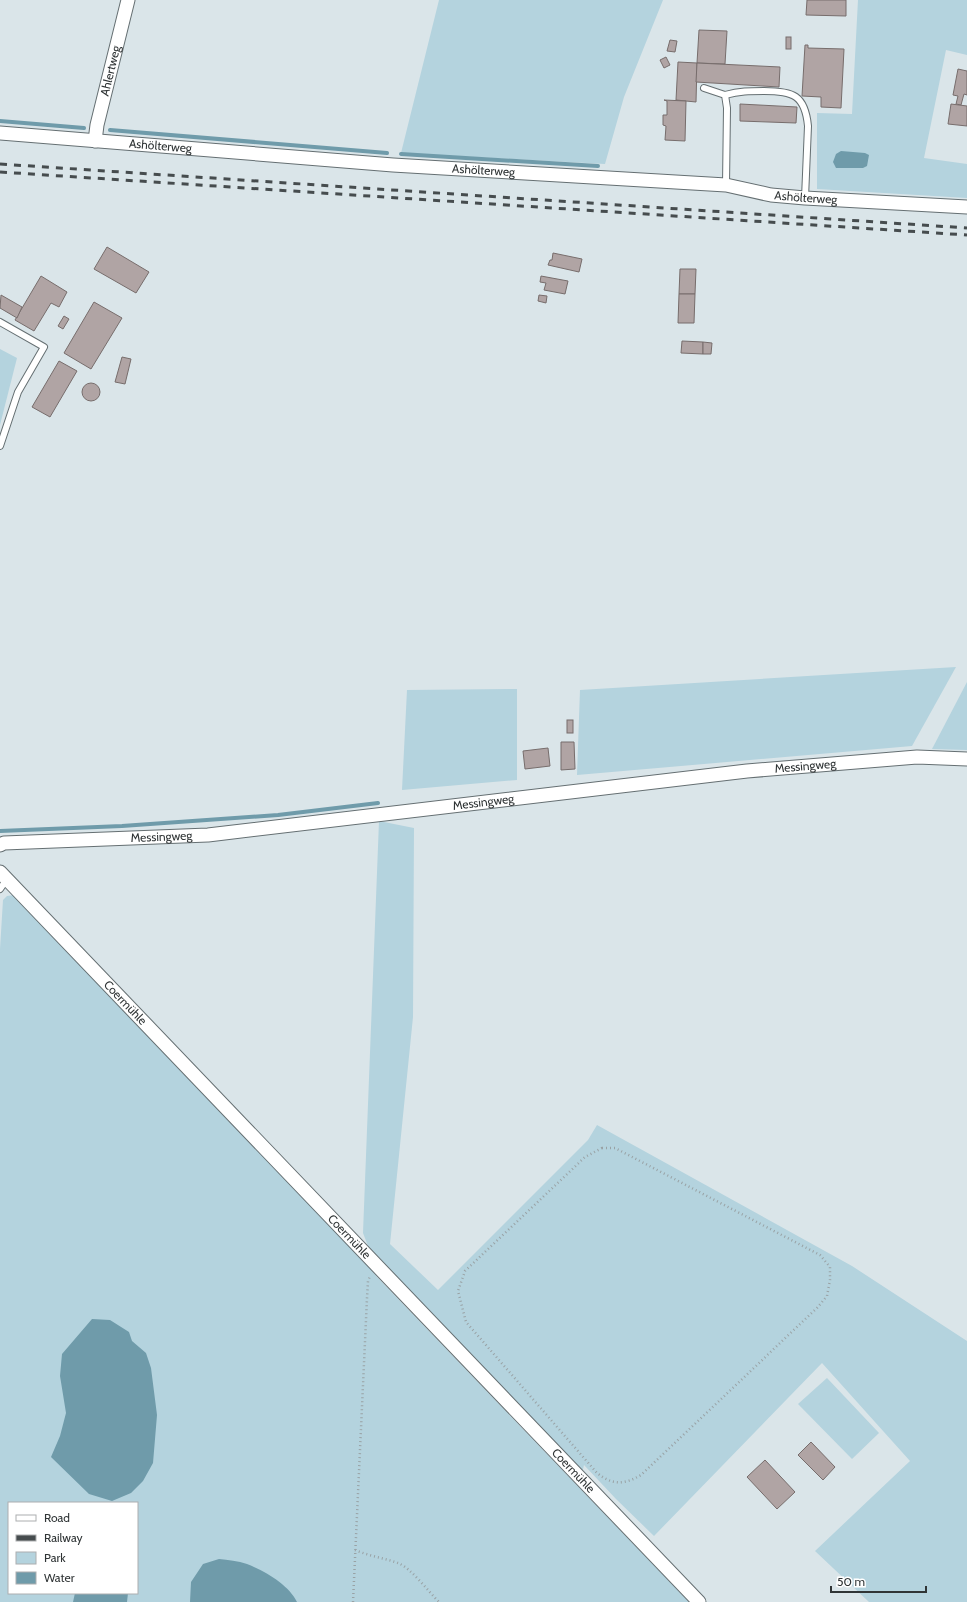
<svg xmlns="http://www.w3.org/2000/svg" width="967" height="1602" viewBox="0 0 967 1602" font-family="Cabin,sans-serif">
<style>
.green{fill:#b4d3de;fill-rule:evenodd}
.water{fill:#6f9baa}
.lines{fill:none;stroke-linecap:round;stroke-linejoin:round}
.stream{stroke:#6f9baa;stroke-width:4}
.building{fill:#b0a4a4;stroke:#776d6c}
.service-casing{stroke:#656f72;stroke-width:8}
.minor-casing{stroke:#656f72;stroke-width:15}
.path{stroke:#99a2a5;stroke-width:2.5;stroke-dasharray:1 3;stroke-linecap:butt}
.service{stroke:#fff;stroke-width:6}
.minor{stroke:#fff;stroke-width:13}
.rail{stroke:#464c4e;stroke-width:3;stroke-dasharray:7 7;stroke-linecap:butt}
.labels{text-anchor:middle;stroke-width:3.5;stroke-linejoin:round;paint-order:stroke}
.street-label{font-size:12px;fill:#303536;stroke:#fff}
</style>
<rect width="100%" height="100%" fill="#dae5e9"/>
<!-- green -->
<g class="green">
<path d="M439,0h224l-39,97 -19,67 -204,-11z"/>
<path d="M858,0h109v55l-21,-5 -22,108 43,6v34l-150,-9v-76l35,1z"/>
<path d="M0,349l17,9 -17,67z"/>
<path d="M956,667l-44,79 -335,29 3,-85z"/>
<path d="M967,682v68l-35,-1z"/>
<path d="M517,689v91l-115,10 5,-100z"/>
<path d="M379,821l35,7 -1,189 -23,227 48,46 150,-150 9,-15 255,141 115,75v261h-98l-54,-51 95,-90 -88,-98 -168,173 -38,-37 -32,-34 -3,13 -206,-214 -12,-31z"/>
<path d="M14,895l346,360 17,22 312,325h-689v-653l3,-49 4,-4zM9,1503h128v90h-128z"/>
<path d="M827,1378l52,55 -27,26 -54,-55z"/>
</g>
<!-- water -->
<g class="water">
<path d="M841,151l24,2 4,2 -2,11 -4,2h-27l-3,-6 3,-8z"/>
<path d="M92,1319l18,1 19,12 3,9 14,12 5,15 6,47 -4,48 -10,18 -12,12 -19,8 -23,-7 -38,-37 9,-21 6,-23 -6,-37 2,-22z"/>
<path d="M219,1559c9,1 19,2 28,5 18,7 42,21 50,38h-107l1,-20 12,-18z"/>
<path d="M75,1593h53l-1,9h-54z"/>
</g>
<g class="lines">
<!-- stream -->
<g class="stream">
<path d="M0,121l84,7"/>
<path d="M110,130l277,23"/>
<path d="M401,154l197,12"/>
<path d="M0,831l122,-5 156,-11 100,-12"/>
</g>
</g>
<!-- building -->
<g class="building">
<path d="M807,0h39v16l-40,-1z"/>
<path d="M699,30l28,1 -2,33 -28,-1z"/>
<rect x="786" y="37" width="5" height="12"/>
<path d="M670,40l7,1 -2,11 -8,-1z"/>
<path d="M805,45h3v3l36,1 -3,59 -20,-1v-10l-19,-1z"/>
<path d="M666,57l4,8 -6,3 -4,-8z"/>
<path d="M678,62l19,1 -1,39 -20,-2z"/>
<path d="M697,63l83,4 -1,20 -83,-5z"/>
<path d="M958,69l9,2v24l-3,-1 -3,11 -5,-1 2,-8 -5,-1z"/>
<path d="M664,100l22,1 -1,40 -20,-1 1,-14 -3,-1v-10h4v-14z"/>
<path d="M740,104l57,3 -1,16 -56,-2z"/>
<path d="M951,104l16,2v20l-19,-2z"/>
<path d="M107,247l42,25 -13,21 -42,-24z"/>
<path d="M553,253l29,6 -3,13 -31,-7 2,-5h2z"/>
<path d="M680,269h16l-1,25h-16z"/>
<path d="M41,276l26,16 -8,15 -8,-4 -17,28 -19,-11z"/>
<path d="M541,276l27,5 -3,13 -21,-4 2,-7 -6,-1z"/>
<path d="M679,294h16l-1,29h-16z"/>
<path d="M1,295l21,12 -5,11 -17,-10z"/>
<path d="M539,295l8,1 -1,7 -8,-2z"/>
<path d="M94,302l28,16 -31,51 -27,-16z"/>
<path d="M64,316l5,3 -6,10 -5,-3z"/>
<path d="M682,341l21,1v12l-22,-1z"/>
<path d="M703,342l9,1 -1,11h-8z"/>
<path d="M122,357l9,2 -6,25 -10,-2z"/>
<path d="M59,361l18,10 -27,46 -18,-10z"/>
<circle cx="91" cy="392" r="9"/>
<rect x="567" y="720" width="6" height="13"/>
<path d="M561,742h13l1,27 -14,1z"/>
<path d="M548,748l2,18 -25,3 -2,-18z"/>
<path d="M811,1442l24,25 -12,13 -25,-25z"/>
<path d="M765,1460l30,32 -18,17 -30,-32z"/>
</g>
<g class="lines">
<defs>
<g id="service">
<path d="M704,88l21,7 2,13 -1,77"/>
<path d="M725,95c15,-4 24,-4 39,-4 29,0 41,4 44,35l-3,72"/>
<path d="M0,322l44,25 -26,45 -18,54"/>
<path d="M0,889l7,-10"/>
</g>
<g id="minor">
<path id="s1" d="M0,133l393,32 333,20 45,10 34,3 162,9"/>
<path id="s2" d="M95,141l2,-16 31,-125"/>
<path id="s3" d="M0,845l4,-2 204,-8 539,-64 170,-14 50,2"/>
<path id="s4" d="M0,872l699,730"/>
</g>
</defs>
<!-- service casing -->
<use href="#service" class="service-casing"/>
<!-- minor casing -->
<use href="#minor" class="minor-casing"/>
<!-- path -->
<g class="path">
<path d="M602,1148h13l205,107 10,12v13l-3,16 -10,12 -176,167c-17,10 -29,10 -44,-2l-131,-151 -8,-31 7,-20 120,-114z"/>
<path d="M355,1550c14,6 29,8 43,13 13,5 30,28 41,39"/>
<path d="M353,1602l14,-304 1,-17 2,-5"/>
</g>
<!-- service -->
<use href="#service" class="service"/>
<!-- minor -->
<use href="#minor" class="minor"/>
<!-- rail -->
<g class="rail">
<path d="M0,164l967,64"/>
<path d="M0,172l967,63"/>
</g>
</g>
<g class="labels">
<!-- street labels -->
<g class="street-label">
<text dy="4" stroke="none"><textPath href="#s2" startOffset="72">Ahlertweg</textPath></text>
<text dy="4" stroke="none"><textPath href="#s1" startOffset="161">Ashölterweg</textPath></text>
<text dy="4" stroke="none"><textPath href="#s1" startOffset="485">Ashölterweg</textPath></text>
<text dy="4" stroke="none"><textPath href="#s1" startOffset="809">Ashölterweg</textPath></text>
<text dy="4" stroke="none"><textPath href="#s3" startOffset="810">Messingweg</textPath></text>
<text dy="4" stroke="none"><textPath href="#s3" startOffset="486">Messingweg</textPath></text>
<text dy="4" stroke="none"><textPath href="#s3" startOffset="162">Messingweg</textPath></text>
<text dy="4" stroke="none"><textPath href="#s4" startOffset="181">Coermühle</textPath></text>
<text dy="4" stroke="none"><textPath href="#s4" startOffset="505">Coermühle</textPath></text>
<text dy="4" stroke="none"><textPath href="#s4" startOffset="829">Coermühle</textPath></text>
</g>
</g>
<!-- legend -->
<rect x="8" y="1502" width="130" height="92" fill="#ffffff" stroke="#acaeaf"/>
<rect x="16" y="1515" width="20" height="6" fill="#ffffff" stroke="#acaeaf"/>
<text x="44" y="1522" font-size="12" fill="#303536">Road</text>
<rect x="16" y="1535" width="20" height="6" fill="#464c4e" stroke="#acaeaf"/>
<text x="44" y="1542" font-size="12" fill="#303536">Railway</text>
<rect x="16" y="1552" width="20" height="12" fill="#b4d3de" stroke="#acaeaf"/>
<text x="44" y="1562" font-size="12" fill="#303536">Park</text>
<rect x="16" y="1572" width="20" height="12" fill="#6f9baa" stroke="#acaeaf"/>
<text x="44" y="1582" font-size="12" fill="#303536">Water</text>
<!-- scale -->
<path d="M831 1586v6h95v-6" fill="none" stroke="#303536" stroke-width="2"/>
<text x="837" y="1586" font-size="12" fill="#303536" stroke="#ffffff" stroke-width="3" paint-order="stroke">50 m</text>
</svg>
